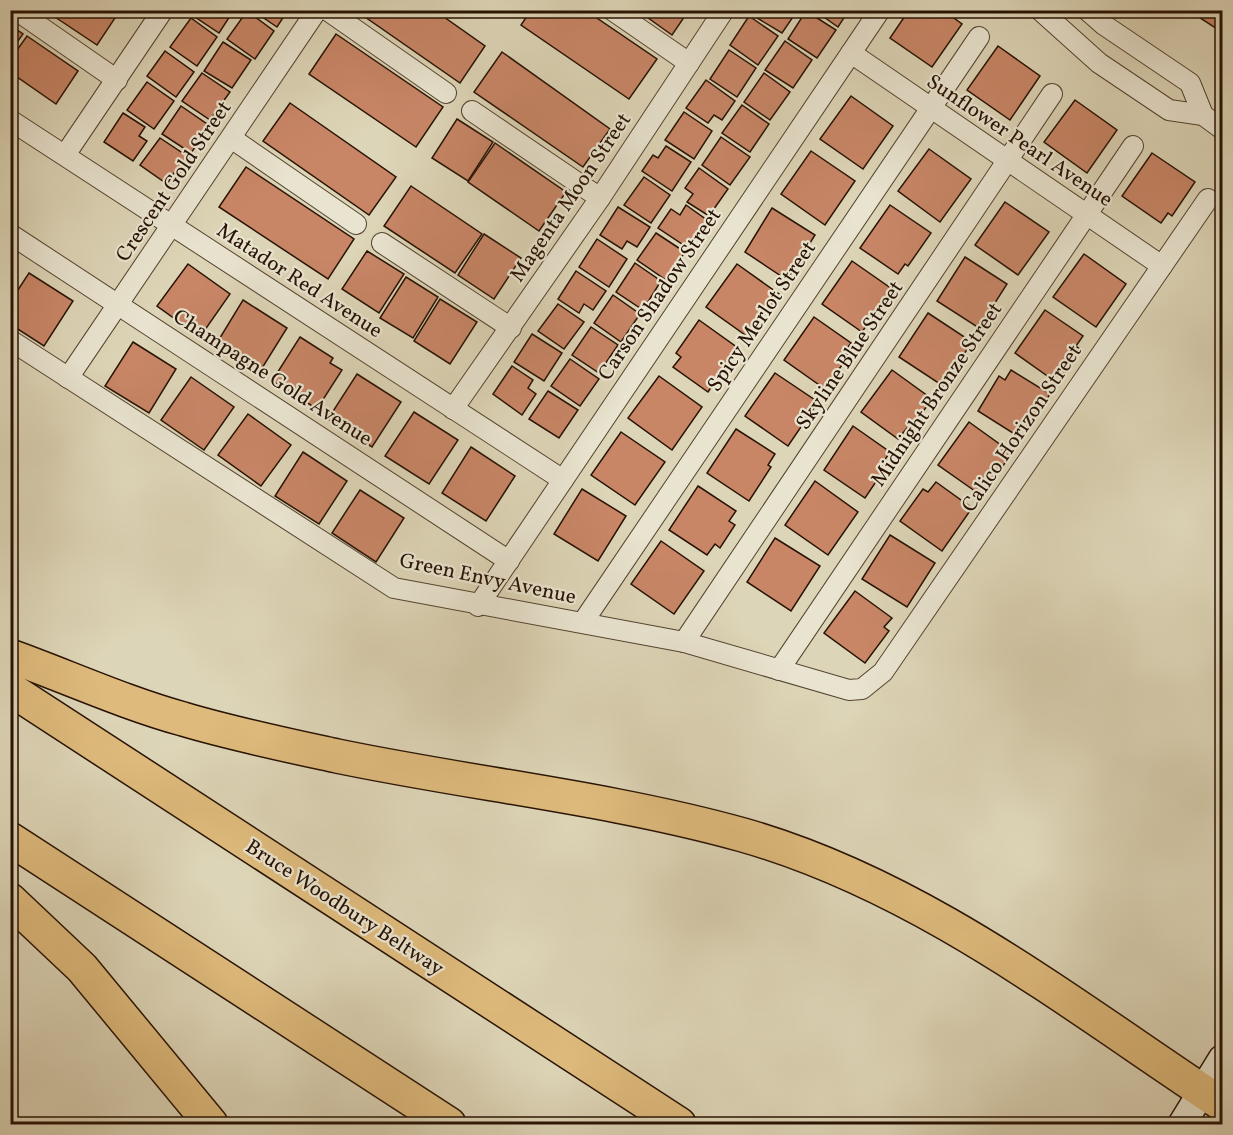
<svg xmlns="http://www.w3.org/2000/svg" width="1233" height="1135" viewBox="0 0 1233 1135" font-family="Vollkorn,serif">
<style>
.building{fill:#c88667;stroke:#271203;stroke-width:1.5}
.lines{fill:none;stroke-linecap:round;stroke-linejoin:round}
.street-casing{stroke:#544330;stroke-width:22}
.secondary-casing{stroke:#271203;stroke-width:30}
.highway-casing{stroke:#271203;stroke-width:36}
.street{stroke:#e9e4d0;stroke-width:20}
.secondary{stroke:#e9e4d0;stroke-width:27}
.highway{stroke:#deba7c;stroke-width:33}
.labels{text-anchor:middle;stroke-width:4.5;stroke-linejoin:round;paint-order:stroke}
.street-label{font-size:21px;fill:#271203;stroke:#e9e4d0}
</style>
<rect width="100%" height="100%" fill="#ddd5b7"/>
<filter id="stains"><feTurbulence type="fractalNoise" baseFrequency=".00333" numOctaves="4"/><feColorMatrix values="0 0 0 0 .2 0 0 0 0 .09 0 0 0 0 .02 0 0 0 .5 -.17"/></filter>
<radialGradient id="worn" r=".72"><stop offset=".6" stop-color="#630" stop-opacity="0"/><stop offset="1" stop-color="#630" stop-opacity=".3"/></radialGradient>
<!-- building -->
<g class="building">
<path d="M110,10l7,5 -20,30 -51,-34z"/>
<path d="M196,10h38l-15,23 -27,-18z"/>
<path d="M256,10h32l-11,17 -22,-15z"/>
<path d="M355,10h79l51,36 -25,37z"/>
<path d="M531,10h54l72,49 -28,40 -108,-74z"/>
<path d="M637,10h52l-17,25z"/>
<path d="M755,10h34l6,4 -13,19 -30,-18z"/>
<path d="M814,10h35l-11,17z"/>
<path d="M909,10h34l19,14 -30,43 -42,-29z"/>
<path d="M1188,10h34v17l-2,4z"/>
<path d="M247,11l27,20 -19,28 -28,-20z"/>
<path d="M806,11l30,19 -19,28 -29,-19z"/>
<path d="M749,16l29,20 -20,29 -28,-20z"/>
<path d="M191,18l26,19 -20,29 -27,-19z"/>
<path d="M10,25l13,9 -13,18z"/>
<path d="M336,34l107,73 -27,40 -107,-73z"/>
<path d="M27,36l51,35 -22,33 -46,-32v-12z"/>
<path d="M785,41l27,19 -19,28 -28,-18z"/>
<path d="M223,42l28,18 -19,28 -28,-17z"/>
<path d="M998,46l42,30 -30,44 -43,-30z"/>
<path d="M729,50l27,18 -19,29 -27,-18z"/>
<path d="M165,51l29,21 -18,25 -29,-21z"/>
<path d="M502,52l108,77 -27,38 -109,-75z"/>
<path d="M202,73l28,19 -20,28 -28,-19z"/>
<path d="M764,73l26,19 -20,28 -26,-18z"/>
<path d="M706,80l29,21 -13,19 -8,-5 -6,8 -22,-15z"/>
<path d="M147,82l27,19 -20,28 -27,-19z"/>
<path d="M851,96l42,30 -30,43 -43,-30z"/>
<path d="M1075,100l42,30 -30,43 -43,-31z"/>
<path d="M290,103l106,74 -27,38 -106,-74z"/>
<path d="M742,105l27,19 -19,28 -28,-19z"/>
<path d="M181,106l29,20 -19,27 -29,-19z"/>
<path d="M684,112l28,19 -18,28 -29,-19z"/>
<path d="M123,113l22,14 -6,9 8,5 -14,20 -29,-19z"/>
<path d="M457,119l36,23 -25,39 -36,-23z"/>
<path d="M721,137l29,20 -20,28 -28,-20z"/>
<path d="M160,138l30,20 -12,18 -4,-3 -7,11 -27,-19z"/>
<path d="M495,143l71,49 -27,39 -71,-49z"/>
<path d="M666,146l25,16 -19,29 -30,-20 11,-16 5,3z"/>
<path d="M929,149l42,30 -31,43 -42,-31z"/>
<path d="M811,151l44,30 -30,44 -44,-31z"/>
<path d="M1152,153l43,29 -23,34 -4,-3 -7,10 -39,-27z"/>
<path d="M246,167l108,72 -26,40 -109,-72z"/>
<path d="M699,168l29,21 -19,27 -22,-14 6,-8 -8,-6z"/>
<path d="M644,177l26,18 -19,28 -27,-18z"/>
<path d="M411,186l71,48 -27,39 -71,-47z"/>
<path d="M1005,202l44,30 -31,43 -43,-30z"/>
<path d="M686,205l21,15 -19,28 -30,-20 13,-19 9,6z"/>
<path d="M890,205l41,28 -23,33 -3,-2 -7,10 -38,-26z"/>
<path d="M618,207l32,20 -13,20 -10,-6 -5,8 -22,-14z"/>
<path d="M772,208l43,27 -28,45 -42,-28z"/>
<path d="M656,233l29,19 -19,28 -29,-20z"/>
<path d="M484,234l37,24 -27,41 -36,-24z"/>
<path d="M597,239l30,20 -18,28 -30,-20z"/>
<path d="M367,251l37,23 -25,39 -37,-24z"/>
<path d="M1084,254l42,30 -30,43 -43,-30z"/>
<path d="M965,257l42,27 -28,44 -42,-27z"/>
<path d="M852,261l40,28 -30,43 -40,-28z"/>
<path d="M635,263l26,18 -18,29 -27,-18z"/>
<path d="M188,264l42,30 -30,43 -43,-31z"/>
<path d="M737,264l42,30 -31,43 -42,-30z"/>
<path d="M576,271l30,20 -13,19 -9,-6 -5,9 -21,-14z"/>
<path d="M29,273l44,28 -29,45 -34,-22v-22z"/>
<path d="M406,277l32,20 -25,41 -33,-20z"/>
<path d="M613,295l27,19 -19,28 -27,-19z"/>
<path d="M440,299l37,23 -27,42 -36,-23z"/>
<path d="M243,300l44,28 -28,45 -44,-27z"/>
<path d="M558,304l26,18 -20,27 -26,-18z"/>
<path d="M1045,310l38,26 -7,10 5,4 -16,23 -4,-4 -8,11 -38,-27z"/>
<path d="M928,313l44,29 -29,44 -44,-29z"/>
<path d="M814,317l37,26 -7,10 5,2 -24,34 -41,-29z"/>
<path d="M699,320l39,28 -30,44 -35,-25 8,-10 -5,-4z"/>
<path d="M591,327l27,18 -19,28 -27,-18z"/>
<path d="M532,334l30,19 -18,28 -30,-19z"/>
<path d="M300,337l33,21 -3,5 12,7 -25,39 -45,-28z"/>
<path d="M133,342l43,27 -27,44 -44,-27z"/>
<path d="M570,359l29,20 -19,27 -29,-20z"/>
<path d="M512,366l21,14 -5,8 8,6 -14,21 -29,-21z"/>
<path d="M892,370l40,29 -22,31 -3,-2 -9,11 -37,-27z"/>
<path d="M1011,370l39,24 -21,34 -6,-3 -7,10 -38,-24 21,-35 6,4z"/>
<path d="M775,373l43,29 -30,44 -43,-30z"/>
<path d="M357,374l44,28 -29,45 -44,-28z"/>
<path d="M659,376l43,31 -30,43 -44,-32z"/>
<path d="M191,377l43,30 -30,43 -43,-30z"/>
<path d="M548,391l30,19 -19,28 -30,-19z"/>
<path d="M414,412l44,28 -29,44 -44,-28z"/>
<path d="M248,414l43,31 -30,41 -43,-31z"/>
<path d="M969,422l43,31 -30,43 -44,-31z"/>
<path d="M853,426l37,26 -6,9 4,3 -23,34 -41,-28z"/>
<path d="M736,429l39,25 -7,11 3,2 -22,34 -42,-28z"/>
<path d="M621,432l44,30 -30,43 -44,-30z"/>
<path d="M471,447l44,29 -29,45 -44,-28z"/>
<path d="M303,452l44,29 -28,43 -44,-28z"/>
<path d="M815,481l43,31 -30,43 -43,-30z"/>
<path d="M936,482l36,26 -30,43 -42,-30 23,-32 5,3z"/>
<path d="M698,486l38,25 -7,10 6,4 -15,23 -5,-4 -8,11 -38,-25z"/>
<path d="M582,489l44,27 -28,45 -44,-27z"/>
<path d="M360,490l44,28 -28,44 -44,-29z"/>
<path d="M890,535l45,28 -28,44 -45,-28z"/>
<path d="M775,538l45,28 -29,45 -44,-29z"/>
<path d="M661,541l43,30 -30,43 -43,-30z"/>
<path d="M855,591l37,27 -8,9 5,4 -24,32 -41,-30z"/>
</g>
<g class="lines">
<defs>
<g id="street">
<path d="M16,10l101,70"/>
<path d="M327,10l119,83"/>
<path d="M612,10l77,53"/>
<path d="M1040,10l59,53 70,47 34,5 19,14"/>
<path d="M1087,10l17,15 86,58 13,32"/>
<path d="M851,53l311,213"/>
<path d="M472,111l128,87"/>
<path d="M10,120l553,360"/>
<path d="M231,138l125,86"/>
<path d="M65,155l98,-145"/>
<path d="M10,234l499,327"/>
<path d="M382,243l129,85"/>
<path d="M10,340l384,248 290,54 165,48 13,-1 21,-17 325,-473"/>
<path d="M68,378l249,-368"/>
<path d="M453,409l147,-211 124,-188"/>
<path d="M478,606l402,-596"/>
<path d="M583,622l396,-585"/>
<path d="M684,642l368,-548"/>
<path d="M779,670l354,-524"/>
</g>
<path id="secondary" d="M1182,1124l40,-65"/>
<g id="highway">
<path d="M10,656c58,21 115,47 173,63 50,15 103,26 154,37 135,28 273,42 406,79 179,51 327,169 479,269"/>
<path d="M10,689l669,435"/>
<path d="M10,839l439,285"/>
<path d="M10,900l72,68 129,156"/>
</g>
</defs>
<!-- street casing -->
<use href="#street" class="street-casing"/>
<!-- secondary casing -->
<use href="#secondary" class="secondary-casing"/>
<!-- highway casing -->
<use href="#highway" class="highway-casing"/>
<!-- street -->
<use href="#street" class="street"/>
<!-- secondary -->
<use href="#secondary" class="secondary"/>
<!-- highway -->
<use href="#highway" class="highway"/>
</g>
<g class="labels">
<!-- street labels -->
<g class="street-label">
<text transform="translate(1020 140) rotate(34)" y="7">Sunflower Pearl Avenue</text>
<text transform="translate(173 181) rotate(-56)" y="7">Crescent Gold Street</text>
<text transform="translate(570 197) rotate(-56)" y="7">Magenta Moon Street</text>
<text transform="translate(300 280) rotate(33)" y="7">Matador Red Avenue</text>
<text transform="translate(659 294) rotate(-56)" y="7">Carson Shadow Street</text>
<text transform="translate(761 316) rotate(-56)" y="7">Spicy Merlot Street</text>
<text transform="translate(849 355) rotate(-56)" y="7">Skyline Blue Street</text>
<text transform="translate(273 377) rotate(33)" y="7">Champagne Gold Avenue</text>
<text transform="translate(936 394) rotate(-56)" y="7">Midnight Bronze Street</text>
<text transform="translate(1021 428) rotate(-56)" y="7">Calico Horizon Street</text>
<text transform="translate(488 578) rotate(12)" y="7">Green Envy Avenue</text>
<text transform="translate(345 907) rotate(33)" y="7">Bruce Woodbury Beltway</text>
</g>
</g>
<!-- margin -->
<rect width="1233" height="1135" fill="none" stroke="#ddd5b7" stroke-width="36"/>
<rect x="12" y="12" width="1209" height="1111" fill="none" stroke="#271203" stroke-width="3"/>
<rect x="18" y="18" width="1197" height="1099" fill="none" stroke="#271203" stroke-width="1.5"/>
<rect width="100%" height="100%" filter="url(#stains)"/>
<rect width="100%" height="100%" fill="url(#worn)"/>
</svg>
